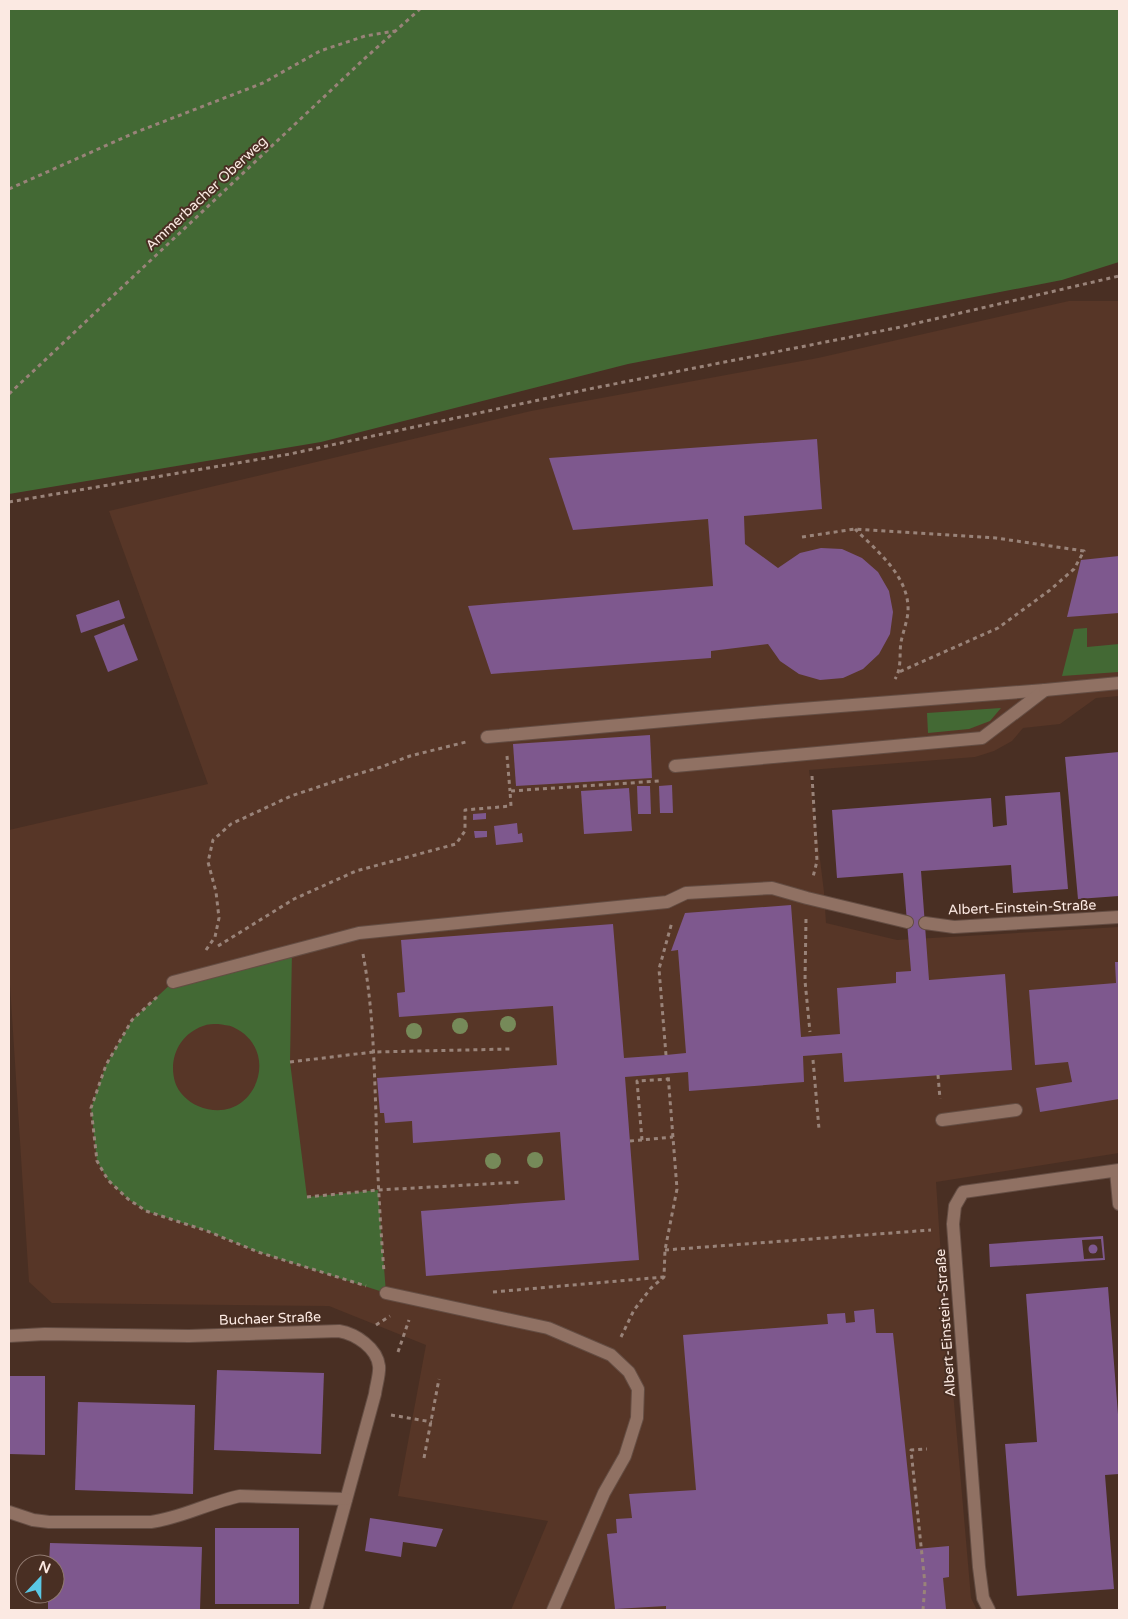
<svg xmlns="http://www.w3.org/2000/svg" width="1128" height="1619" viewBox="0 0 1128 1619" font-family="'Varela Round',sans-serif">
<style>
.built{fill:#573627}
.green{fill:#436934;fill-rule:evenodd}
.building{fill:#7e588e;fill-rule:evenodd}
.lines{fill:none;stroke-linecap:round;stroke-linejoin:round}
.service-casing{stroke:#644d43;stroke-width:14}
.minor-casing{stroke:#644d43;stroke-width:14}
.path{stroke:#998379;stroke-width:3;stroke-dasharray:4 4;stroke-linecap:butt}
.service{stroke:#907163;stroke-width:12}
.minor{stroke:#907163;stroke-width:12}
.tree{fill:#768a59}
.labels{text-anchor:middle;stroke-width:4;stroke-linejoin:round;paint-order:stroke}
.street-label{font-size:14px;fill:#fbe9e2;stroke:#492f23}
</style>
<rect width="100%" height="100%" fill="#492f23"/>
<!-- built -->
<path class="built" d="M1069,301h50v395l-23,2 -36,26 -37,4 -11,13 -18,10 -19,6 -166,13 15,122 2,31 71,17 222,-13v226l-183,29 4,60 31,356 6,12h-466l37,-89 -150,-25 28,-151 -97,-39 -277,-3 -23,-21 -20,-313v-139l199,-46 -99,-273 422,-100 287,-53z"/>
<!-- green -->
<g class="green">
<path d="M9,9h1110v253l-57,18 -434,84 -307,78 -312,52z"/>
<path d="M1087,628v19l32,-3v28l-57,4 12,-47z"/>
<path d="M1001,708l-11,13 -21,8 -41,4 -1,-20z"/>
<path d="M292,951l-2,111 17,135 71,-7 8,103 -128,-41 -51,-21 -61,-20 -18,-12 -20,-19 -11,-19 -6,-53 15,-43 26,-45 41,-38zM218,1024c5,1 11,1 15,3 52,24 20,102 -35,79 -10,-4 -20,-14 -23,-24 -7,-24 5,-48 28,-56 5,-2 10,-2 15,-2z"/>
</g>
<!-- building -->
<g class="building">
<path d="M817,439l5,70 -78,7 1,28 33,24 22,-15 21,-5 21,1 20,9 16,14 11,19 4,21 -3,22 -11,20 -16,15 -20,9 -23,2 -21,-6 -19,-13 -12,-17 -57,7v7l-220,16 -23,-68 245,-20 -5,-67 -135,11 -24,-72z"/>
<path d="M1119,556v57l-52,4 14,-57z"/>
<path d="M119,600l6,18 -44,15 -5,-18z"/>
<path d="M124,624l14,36 -30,12 -14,-36z"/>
<path d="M650,735l2,43 -136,8 -3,-42z"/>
<path d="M1119,752v144l-41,3 -13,-142z"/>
<path d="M672,785l1,28h-13l-1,-27z"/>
<path d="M637,786h13l1,28h-13z"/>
<path d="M629,788l3,43 -48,3 -3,-43z"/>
<path d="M1060,792l8,97 -55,4 -2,-28 -90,6 8,109 76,-6 7,96 -168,12 -2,-29 -39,3 1,26 -115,9 -1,-19 -63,5 14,183 -213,16 -5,-65 144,-11 -5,-68 -147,11 -1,-22 -27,2 -1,-10h-4l-3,-35 180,-13 -4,-59 -154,11 -2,-24 8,-1 -4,-52 212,-16 11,134 42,-3 20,-2 -8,-103 -7,1 14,-38 106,-8 10,132 39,-3 -3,-46 59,-5v-11l15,-1 -8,-98 -66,5 -5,-68 159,-12 2,29 14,-2 -2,-29z"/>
<path d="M486,813v6l-13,1v-6z"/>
<path d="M517,823l1,11 4,-1 1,9 -27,3 -2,-19z"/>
<path d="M474,831h13v6l-12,1z"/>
<path d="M1115,962h4v137l-79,13 -4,-24 36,-6 -4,-20 -33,3 -6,-75 87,-7z"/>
<path d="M1103,1236l2,24 -115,7 -1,-23zM1101,1239l2,19 -19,1 -2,-19z"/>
<circle cx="1093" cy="1249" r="4.5"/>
<path d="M1108,1287l11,140v47l-14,1 9,114 -97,7 -12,-152 32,-2 -11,-148z"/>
<path d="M874,1309l2,24h17l23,216 33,-3v31l-6,1 3,31 -280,1v-4l-51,3 -8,-75 10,-1 -1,-14 16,-1 -3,-24 67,-4 -13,-155 145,-11 -1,-10 18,-1 1,10 9,-1 -1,-11z"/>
<path d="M217,1370l107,3 -3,81 -107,-4z"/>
<path d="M9,1376h36v79l-36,-1z"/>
<path d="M78,1402l117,3 -2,89 -118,-4z"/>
<path d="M370,1518l73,11 -7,18 -33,-5 -2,15 -36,-6z"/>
<rect x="215" y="1528" width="84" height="76"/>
<path d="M50,1543l152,4 -2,63 -152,-1v-15h7v-30h-6z"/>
</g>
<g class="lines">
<defs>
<g id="service">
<path d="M487,737l289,-26 269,-21"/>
<path d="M675,766l307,-28 63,-48"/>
<path d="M173,982l186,-49 308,-31 19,-9 86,-5 35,10 100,24"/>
<path d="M942,1120l74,-10"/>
<path d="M1116,1171l3,33"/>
<path d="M386,1293l162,35 63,27 18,17 9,17 -1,29 -12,38 -21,37 -51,117"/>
</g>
<g id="minor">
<path d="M1045,690l74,-7"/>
<path d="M925,923l29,4 165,-10"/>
<path d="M9,1336l36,-2 144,2 150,-5c17,3 38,17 40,35 1,8 -3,19 -4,28l-59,216"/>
<path d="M9,1512l24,8 16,2h102c31,-4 59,-20 89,-26l106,3"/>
<path d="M989,1610l-6,-12 -4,-31 -26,-343 2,-18 8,-14 156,-22"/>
</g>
</defs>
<!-- service casing -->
<use href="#service" class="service-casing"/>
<!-- minor casing -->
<use href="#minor" class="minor-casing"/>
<!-- path -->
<g class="path">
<path d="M9,189l125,-56 129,-50 57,-32 45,-15 30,-5"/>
<path d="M9,394l354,-334 57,-51"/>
<path d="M9,502l281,-48 304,-66 302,-60 223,-52"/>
<path d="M855,529c22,22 55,48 53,83 -1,10 -5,20 -7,30 -2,13 1,26 -6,37"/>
<path d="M802,537l53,-8 141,9 88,13 -10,18 -24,21 -52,38 -99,44"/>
<path d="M507,756l3,35"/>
<path d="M812,776l5,85 -4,16"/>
<path d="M806,919l-1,62 5,51"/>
<path d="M218,946l76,-47 62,-28 100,-27 9,-13v-21l46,-4 -1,-15 149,-10"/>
<path d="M206,950l9,-13 4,-19 -3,-26 -8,-30 5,-22 18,-16 60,-28 60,-20 30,-9 29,-11 56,-14"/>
<path d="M363,954c10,53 11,108 13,161 1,52 4,105 8,157"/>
<path d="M157,997l-25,23 -26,45 -15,43 6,53 11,19 20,19 18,12 61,20 51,21 108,34"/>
<path d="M666,1055l-7,-86 13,-47"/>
<path d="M813,1060l6,69"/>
<path d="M290,1062l83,-10 137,-3"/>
<path d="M938,1075l2,24"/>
<path d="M642,1140l-5,-59 31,-2"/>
<path d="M630,1141l43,-4"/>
<path d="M307,1197l71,-7 144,-8"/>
<path d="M665,1250l266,-20"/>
<path d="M493,1292l171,-15"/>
<path d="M376,1325l14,-9"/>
<path d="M621,1337l13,-27 17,-22 13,-11 1,-27 12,-61 -9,-115"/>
<path d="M398,1352l11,-32"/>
<path d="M391,1415l41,7"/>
<path d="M424,1458l15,-79"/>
<path d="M923,1610l2,-26 -14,-134 16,-1"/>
</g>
<!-- service -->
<use href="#service" class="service"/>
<!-- minor -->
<use href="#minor" class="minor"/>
</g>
<!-- trees -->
<g class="tree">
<circle cx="508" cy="1024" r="8"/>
<circle cx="460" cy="1026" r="8"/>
<circle cx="414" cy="1031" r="8"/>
<circle cx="535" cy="1160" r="8"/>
<circle cx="493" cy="1161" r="8"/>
</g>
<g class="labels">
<!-- street labels -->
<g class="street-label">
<text transform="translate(206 193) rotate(-43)" y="5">Ammerbacher Oberweg</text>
<text transform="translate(1022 907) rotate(-2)" y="5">Albert-Einstein-Straße</text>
<text transform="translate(270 1318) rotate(-2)" y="5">Buchaer Straße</text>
<text transform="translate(945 1323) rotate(-94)" y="5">Albert-Einstein-Straße</text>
</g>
</g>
<!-- border -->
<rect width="1128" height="1619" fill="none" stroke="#fbe9e2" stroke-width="20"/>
<!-- north arrow -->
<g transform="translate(40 1579) rotate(22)"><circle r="24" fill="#492f23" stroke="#90796f"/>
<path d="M0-4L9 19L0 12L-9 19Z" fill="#5ac8e5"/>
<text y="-8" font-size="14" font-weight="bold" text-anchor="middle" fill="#fbe9e2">N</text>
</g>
</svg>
